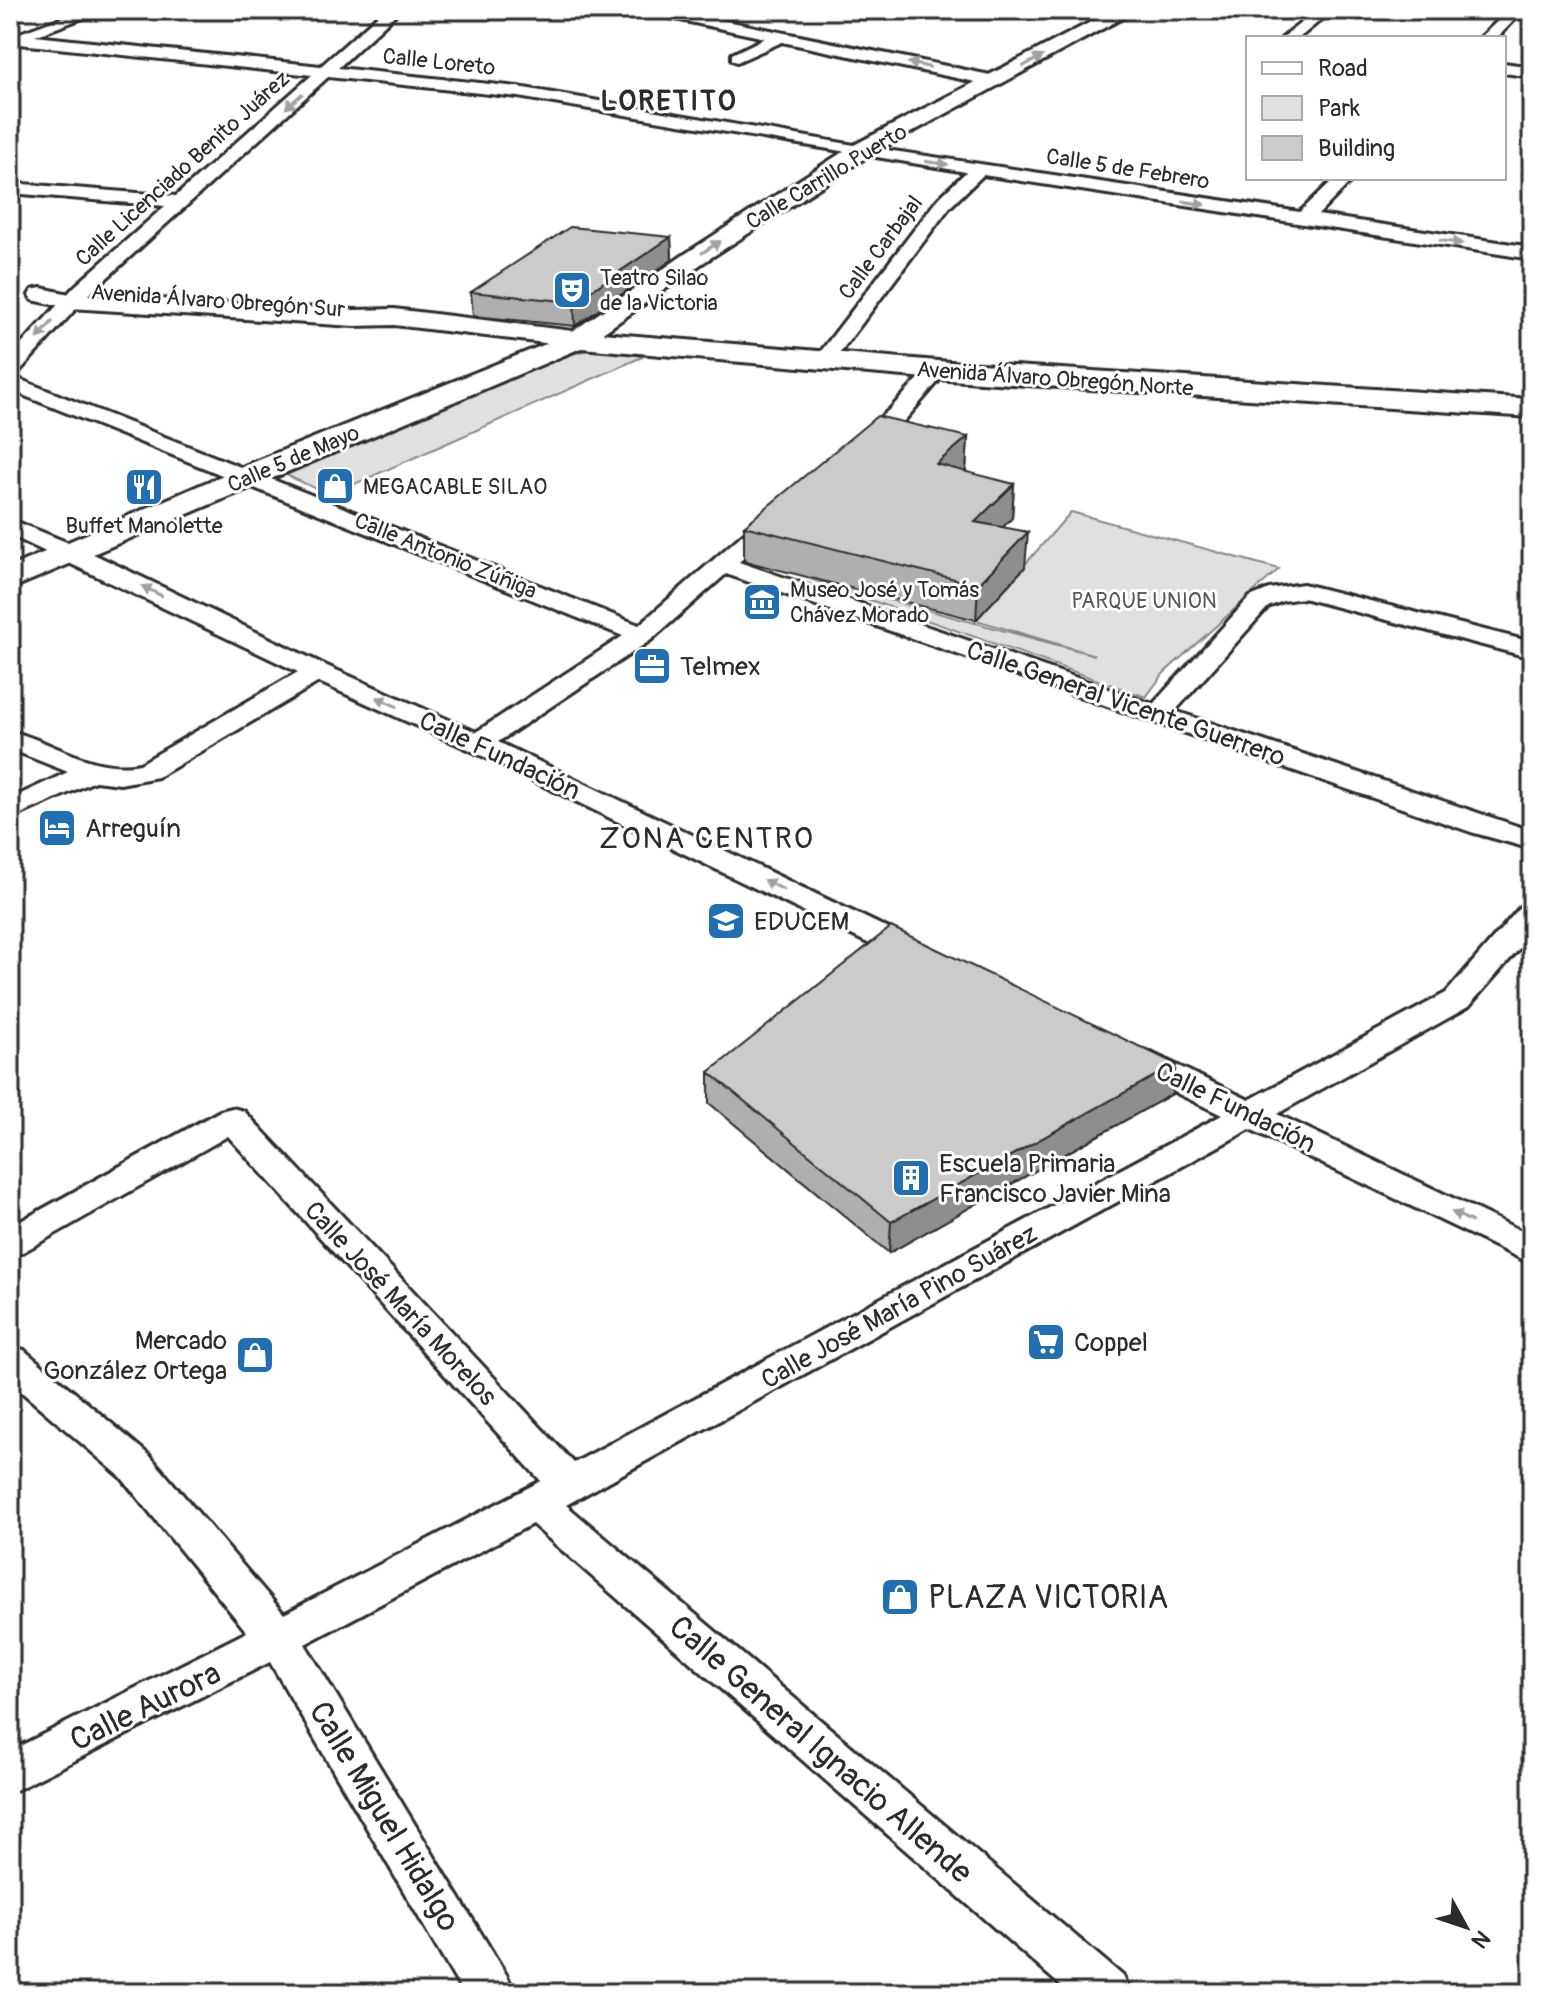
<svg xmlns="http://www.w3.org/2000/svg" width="1542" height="2003" viewBox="0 0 1542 2003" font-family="Pangolin,sans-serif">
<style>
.green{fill:#e0e0e0;stroke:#868686;stroke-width:2}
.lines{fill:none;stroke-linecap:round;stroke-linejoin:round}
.minor-casing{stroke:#2b2b2b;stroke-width:6}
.tertiary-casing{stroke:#2b2b2b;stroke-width:6}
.primary-casing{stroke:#2b2b2b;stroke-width:6}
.minor{fill:#fff;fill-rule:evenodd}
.tertiary{fill:#fff;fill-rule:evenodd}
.primary{fill:#fff;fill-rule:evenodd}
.wall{fill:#afafaf;stroke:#2b2b2b;stroke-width:2}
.shaded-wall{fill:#8e8e8e;stroke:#2b2b2b;stroke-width:2}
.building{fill:#cbcbcb;stroke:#2b2b2b;stroke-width:2}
.oneway{fill:#a0a0a0}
.labels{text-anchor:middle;stroke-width:6;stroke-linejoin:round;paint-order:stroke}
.far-street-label{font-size:22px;fill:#2b2b2b;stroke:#fff}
.far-poi-label{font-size:22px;fill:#2b2b2b;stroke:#fff;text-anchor:start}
.far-park-label{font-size:22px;fill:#585858;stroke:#fff}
.poi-label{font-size:26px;fill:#2b2b2b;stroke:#fff;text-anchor:start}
.street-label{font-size:26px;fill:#2b2b2b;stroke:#fff}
.far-district-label{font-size:28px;font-weight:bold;letter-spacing:2px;fill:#2b2b2b;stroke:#fff}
.quarter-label{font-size:30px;letter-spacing:2px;fill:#2b2b2b;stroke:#fff}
.near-poi-label{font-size:32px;fill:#2b2b2b;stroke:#fff;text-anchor:start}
.near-street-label{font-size:32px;fill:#2b2b2b;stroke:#fff}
</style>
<rect width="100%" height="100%" fill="#fff"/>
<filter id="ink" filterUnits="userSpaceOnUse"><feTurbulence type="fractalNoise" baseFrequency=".0125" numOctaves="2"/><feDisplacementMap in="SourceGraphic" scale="16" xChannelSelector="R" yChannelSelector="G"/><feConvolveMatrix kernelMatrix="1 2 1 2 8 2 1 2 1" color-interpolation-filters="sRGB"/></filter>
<g filter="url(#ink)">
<!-- green -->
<g class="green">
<path d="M587,350h35l20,7 -312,138 -44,-20 276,-118z"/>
<path d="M1071,512l208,57 -115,104 -18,24 -339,-119 288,77 -119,-35z"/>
</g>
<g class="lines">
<defs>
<g id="minor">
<path d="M83,10h21l-69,26 286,30 63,-56h16l-62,58 180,19 342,59 440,66 35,-34h19l-36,37 214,32v12l-549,-84 -34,33 -117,155 -7,2 -10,-6 3,-4 119,-155 29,-28 -448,-75 -190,-20 -240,218 -71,79 -6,2 628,249 129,-113h16l4,5 -4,5 -45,40 414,142 97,-107 19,-8 34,-5 229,58v16l-229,-60 -20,3 -15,6 -93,104 357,120v18l-61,-17 -745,-258 -75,66 -153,102 433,207 5,7 -5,7 -11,3 -11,-3 -441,-214 -149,-67 -161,95 -38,7 -25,-3 -85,38v-20l58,-27 -58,-23v-18c45,11 82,42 130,33l158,-92 -288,-137v-16l71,29 246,118 149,66 147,-96 -613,-246v-33l64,-70 91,-81 -155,-13v-10l166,13 136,-121 -302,-32v-10l7,1z"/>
<path d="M645,10h28l322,66 8,5 -8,5 -213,-44 -45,20 -5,-2v-6l33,-16 -113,-24z"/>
<path d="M1317,10h16l-34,28h-17z"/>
<path d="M1509,10h15l-27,28h-17z"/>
<path d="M1504,63l28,4v10l-28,-4z"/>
<path d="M938,364l10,6 -43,50 -37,31h-16l-3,-5 3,-5 37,-31 42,-44z"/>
<path d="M1532,903v31l-64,73 -191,107 255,122v28l-282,-135 -684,376 557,471 8,17h-62l-537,-469 -227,120 202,332 8,17h-52l-193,-331 -260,131v-42l237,-119 -126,-155 -111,-95v-36l14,4 125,105 135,159 257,-133 -313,-345 -205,116 -13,4v-29l210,-116 12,-3 12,3 330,352 648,-348 -99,-48 -5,-8 5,-8 12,-3 12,3 102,49 197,-107 75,-87z"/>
</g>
<path id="tertiary" d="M1114,10h23l-269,146 -167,108 -114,80 -9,3 -184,-22 -40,1 -284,-18 -38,-8 -3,-5 3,-5 9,-2 29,6 284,16 40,-1 179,22 112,-77 167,-108z"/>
<path id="primary" d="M578,331l372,31 582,37v18l-582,-37 -369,-32 -571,241v-22l239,-103z"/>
</defs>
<!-- minor casing -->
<use href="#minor" class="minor-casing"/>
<!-- tertiary casing -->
<use href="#tertiary" class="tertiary-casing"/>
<!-- primary casing -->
<use href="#primary" class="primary-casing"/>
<!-- minor -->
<use href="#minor" class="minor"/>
<!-- tertiary -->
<use href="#tertiary" class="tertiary"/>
<!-- primary -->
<use href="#primary" class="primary"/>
</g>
<!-- wall -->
<g class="wall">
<path d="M671,237l1,23 -97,66 -102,-10 -2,-24z"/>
<path d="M968,437l-2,34 -1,1 49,12 -2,34 -10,9 23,40 -49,53 -232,-59v-35z"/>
<path d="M709,1072l463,22 -283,159 -180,-150z"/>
</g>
<!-- shaded-wall -->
<g class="shaded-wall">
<path d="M671,237l1,23 -97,66 -1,-24z"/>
<path d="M968,437l-2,34 -31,27 1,-34z"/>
<path d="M1014,484l-2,34 -39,39 2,-35z"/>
<path d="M1028,532l-3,35 -49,53 2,-35z"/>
<path d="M1176,1064l-4,30 -283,159 2,-31z"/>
</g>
<!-- building -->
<g class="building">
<path d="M570,227l101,10 -97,65 -103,-10z"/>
<path d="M877,416l91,21 -32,27 78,20 -39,38 53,10 -50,53 -234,-59z"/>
<path d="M891,927l285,137 -285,158 -182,-150z"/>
</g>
<!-- one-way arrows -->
<defs><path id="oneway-solid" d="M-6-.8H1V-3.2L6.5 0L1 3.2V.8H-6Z" transform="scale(2)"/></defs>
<g class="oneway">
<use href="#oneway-solid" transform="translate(1033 61) rotate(-28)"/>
<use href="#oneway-solid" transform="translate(919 65) rotate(-168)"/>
<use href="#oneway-solid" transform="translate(294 101) rotate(138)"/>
<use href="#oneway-solid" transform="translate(937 163) rotate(8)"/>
<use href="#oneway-solid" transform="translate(1194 203) rotate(9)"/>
<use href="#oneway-solid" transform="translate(1451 242) rotate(8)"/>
<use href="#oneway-solid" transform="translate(711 247) rotate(-33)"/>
<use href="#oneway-solid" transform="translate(45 330) rotate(131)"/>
<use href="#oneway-solid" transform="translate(152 591) rotate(-154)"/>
<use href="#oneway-solid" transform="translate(387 702) rotate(-156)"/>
<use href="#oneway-solid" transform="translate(774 885) rotate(-154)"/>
<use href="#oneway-solid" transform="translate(1462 1217) rotate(-154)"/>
</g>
</g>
<!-- icons -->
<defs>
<symbol id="theatre-square" viewBox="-11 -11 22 22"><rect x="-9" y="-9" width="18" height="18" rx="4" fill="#1f6fb2" stroke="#fff"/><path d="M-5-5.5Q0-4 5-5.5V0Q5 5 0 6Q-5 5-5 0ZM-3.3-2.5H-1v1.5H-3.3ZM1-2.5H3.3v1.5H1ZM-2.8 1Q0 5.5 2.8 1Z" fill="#fff"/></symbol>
<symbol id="shop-square" viewBox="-11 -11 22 22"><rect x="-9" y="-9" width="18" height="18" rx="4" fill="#1f6fb2" stroke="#fff"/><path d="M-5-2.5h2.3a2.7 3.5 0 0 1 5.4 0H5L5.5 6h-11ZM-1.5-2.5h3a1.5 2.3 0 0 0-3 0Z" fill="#fff"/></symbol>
<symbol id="restaurant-square" viewBox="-11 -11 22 22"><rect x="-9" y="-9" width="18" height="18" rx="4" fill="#1f6fb2" stroke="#fff"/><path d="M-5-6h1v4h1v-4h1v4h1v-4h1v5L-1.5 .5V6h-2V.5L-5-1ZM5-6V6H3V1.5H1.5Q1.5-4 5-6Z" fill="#fff"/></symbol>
<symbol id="museum-square" viewBox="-11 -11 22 22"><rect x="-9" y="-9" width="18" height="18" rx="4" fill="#1f6fb2" stroke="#fff"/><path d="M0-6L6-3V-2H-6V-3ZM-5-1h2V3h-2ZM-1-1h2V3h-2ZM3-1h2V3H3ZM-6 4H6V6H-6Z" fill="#fff"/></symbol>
<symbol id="office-square" viewBox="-11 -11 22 22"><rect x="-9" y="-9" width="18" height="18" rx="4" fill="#1f6fb2" stroke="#fff"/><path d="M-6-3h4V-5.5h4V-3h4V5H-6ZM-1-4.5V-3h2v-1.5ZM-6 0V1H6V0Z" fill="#fff"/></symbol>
<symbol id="hotel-square" viewBox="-11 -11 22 22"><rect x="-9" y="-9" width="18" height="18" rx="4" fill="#1f6fb2" stroke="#fff"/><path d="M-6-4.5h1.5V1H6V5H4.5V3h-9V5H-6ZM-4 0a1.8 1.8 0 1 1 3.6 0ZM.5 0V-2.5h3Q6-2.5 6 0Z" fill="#fff"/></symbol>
<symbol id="university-square" viewBox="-11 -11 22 22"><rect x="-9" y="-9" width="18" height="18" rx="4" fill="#1f6fb2" stroke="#fff"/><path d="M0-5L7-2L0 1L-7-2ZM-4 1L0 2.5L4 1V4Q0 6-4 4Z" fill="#fff"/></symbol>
<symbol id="building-square" viewBox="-11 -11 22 22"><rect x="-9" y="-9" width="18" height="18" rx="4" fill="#1f6fb2" stroke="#fff"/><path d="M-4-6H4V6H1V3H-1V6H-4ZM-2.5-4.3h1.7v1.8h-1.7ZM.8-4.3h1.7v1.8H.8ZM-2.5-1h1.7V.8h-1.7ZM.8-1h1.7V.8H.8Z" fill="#fff"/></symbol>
<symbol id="supermarket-square" viewBox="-11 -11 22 22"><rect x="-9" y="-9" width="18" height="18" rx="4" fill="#1f6fb2" stroke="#fff"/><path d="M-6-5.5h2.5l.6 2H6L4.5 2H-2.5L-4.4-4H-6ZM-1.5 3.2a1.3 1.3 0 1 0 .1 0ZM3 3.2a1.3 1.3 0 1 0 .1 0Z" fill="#fff"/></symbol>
</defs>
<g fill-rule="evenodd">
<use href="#theatre-square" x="550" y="268" width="44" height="44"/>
<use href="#shop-square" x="313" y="464" width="44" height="44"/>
<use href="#restaurant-square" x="122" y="465" width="44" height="44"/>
<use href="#museum-square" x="740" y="580" width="44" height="44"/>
<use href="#office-square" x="630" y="644" width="44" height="44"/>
<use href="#hotel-square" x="35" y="806" width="44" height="44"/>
<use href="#university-square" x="704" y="899" width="44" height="44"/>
<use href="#building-square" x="889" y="1156" width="44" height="44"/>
<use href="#supermarket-square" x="1024" y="1320" width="44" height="44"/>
<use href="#shop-square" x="233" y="1333" width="44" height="44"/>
<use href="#shop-square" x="878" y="1575" width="44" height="44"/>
</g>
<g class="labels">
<!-- far-street labels -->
<g class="far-street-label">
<text transform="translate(439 61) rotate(6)" y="8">Calle Loreto</text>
<text transform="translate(182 168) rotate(-42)" y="8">Calle Licenciado Benito Juárez</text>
<text transform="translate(1128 168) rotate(9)" y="8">Calle 5 de Febrero</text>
<text transform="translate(826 176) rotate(-31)" y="8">Calle Carrillo Puerto</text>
<text transform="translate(880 247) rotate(-53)" y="8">Calle Carbajal</text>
<text transform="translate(218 300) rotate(4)" y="8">Avenida Álvaro Obregón Sur</text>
<text transform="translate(1055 378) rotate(4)" y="8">Avenida Álvaro Obregón Norte</text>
<text transform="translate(293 458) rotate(-23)" y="8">Calle 5 de Mayo</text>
<text transform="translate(446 555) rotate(22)" y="8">Calle Antonio Zúñiga</text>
</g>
<!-- far-poi labels -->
<g class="far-poi-label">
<text x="600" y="285">Teatro Silao<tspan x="600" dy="25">de la Victoria</tspan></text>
<text x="363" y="494">MEGACABLE SILAO</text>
<text x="144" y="533" text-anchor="middle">Buffet Manolette</text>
<text x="790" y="597">Museo José y Tomás<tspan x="790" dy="25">Chávez Morado</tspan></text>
</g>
<!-- far-park labels -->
<g class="far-park-label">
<text x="1144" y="608">PARQUE UNION</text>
</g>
<!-- poi labels -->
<g class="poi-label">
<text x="680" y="675">Telmex</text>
<text x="85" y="837">Arreguín</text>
<text x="754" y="930">EDUCEM</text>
<text x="939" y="1172">Escuela Primaria<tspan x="939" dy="30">Francisco Javier Mina</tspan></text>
<text x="227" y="1349" text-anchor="end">Mercado<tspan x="227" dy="30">González Ortega</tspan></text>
<text x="1074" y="1351">Coppel</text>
</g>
<!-- street labels -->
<g class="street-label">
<text transform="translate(1126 703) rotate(19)" y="9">Calle General Vicente Guerrero</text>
<text transform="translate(500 755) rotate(25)" y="9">Calle Fundación</text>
<text transform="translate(1236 1107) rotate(26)" y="9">Calle Fundación</text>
<text transform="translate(401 1303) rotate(47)" y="9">Calle José María Morelos</text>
<text transform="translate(899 1306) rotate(-29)" y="9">Calle José María Pino Suárez</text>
</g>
<!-- far-district labels -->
<g class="far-district-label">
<text x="669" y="110">LORETITO</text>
</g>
<!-- quarter labels -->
<g class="quarter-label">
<text x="707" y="848">ZONA CENTRO</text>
</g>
<!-- near-poi labels -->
<g class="near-poi-label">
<text x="928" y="1608">PLAZA VICTORIA</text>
</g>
<!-- near-street labels -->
<g class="near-street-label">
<text transform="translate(145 1706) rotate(-26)" y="11">Calle Aurora</text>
<text transform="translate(821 1749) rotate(41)" y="11">Calle General Ignacio Allende</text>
<text transform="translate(385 1816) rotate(59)" y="11">Calle Miguel Hidalgo</text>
</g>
</g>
<!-- margin -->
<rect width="1542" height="2003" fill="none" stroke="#fff" stroke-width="40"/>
<rect x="20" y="20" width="1502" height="1963" fill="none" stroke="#2b2b2b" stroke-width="3" filter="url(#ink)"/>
<!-- legend -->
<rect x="1246" y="36" width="260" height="144" fill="#ffffff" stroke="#aaaaaa" stroke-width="2"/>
<rect x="1262" y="62" width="40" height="12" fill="#ffffff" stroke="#aaaaaa" stroke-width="2"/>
<text x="1318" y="76" font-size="24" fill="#2b2b2b">Road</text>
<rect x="1262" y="96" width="40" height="24" fill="#e0e0e0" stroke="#aaaaaa" stroke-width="2"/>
<text x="1318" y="116" font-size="24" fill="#2b2b2b">Park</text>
<rect x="1262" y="136" width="40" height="24" fill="#cbcbcb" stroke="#aaaaaa" stroke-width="2"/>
<text x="1318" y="156" font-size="24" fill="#2b2b2b">Building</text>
<!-- north arrow -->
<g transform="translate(1466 1927) rotate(130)" stroke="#ffffff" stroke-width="6" paint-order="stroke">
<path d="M0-6L14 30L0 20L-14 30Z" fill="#2b2b2b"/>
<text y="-12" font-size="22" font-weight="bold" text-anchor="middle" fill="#2b2b2b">N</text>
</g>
</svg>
